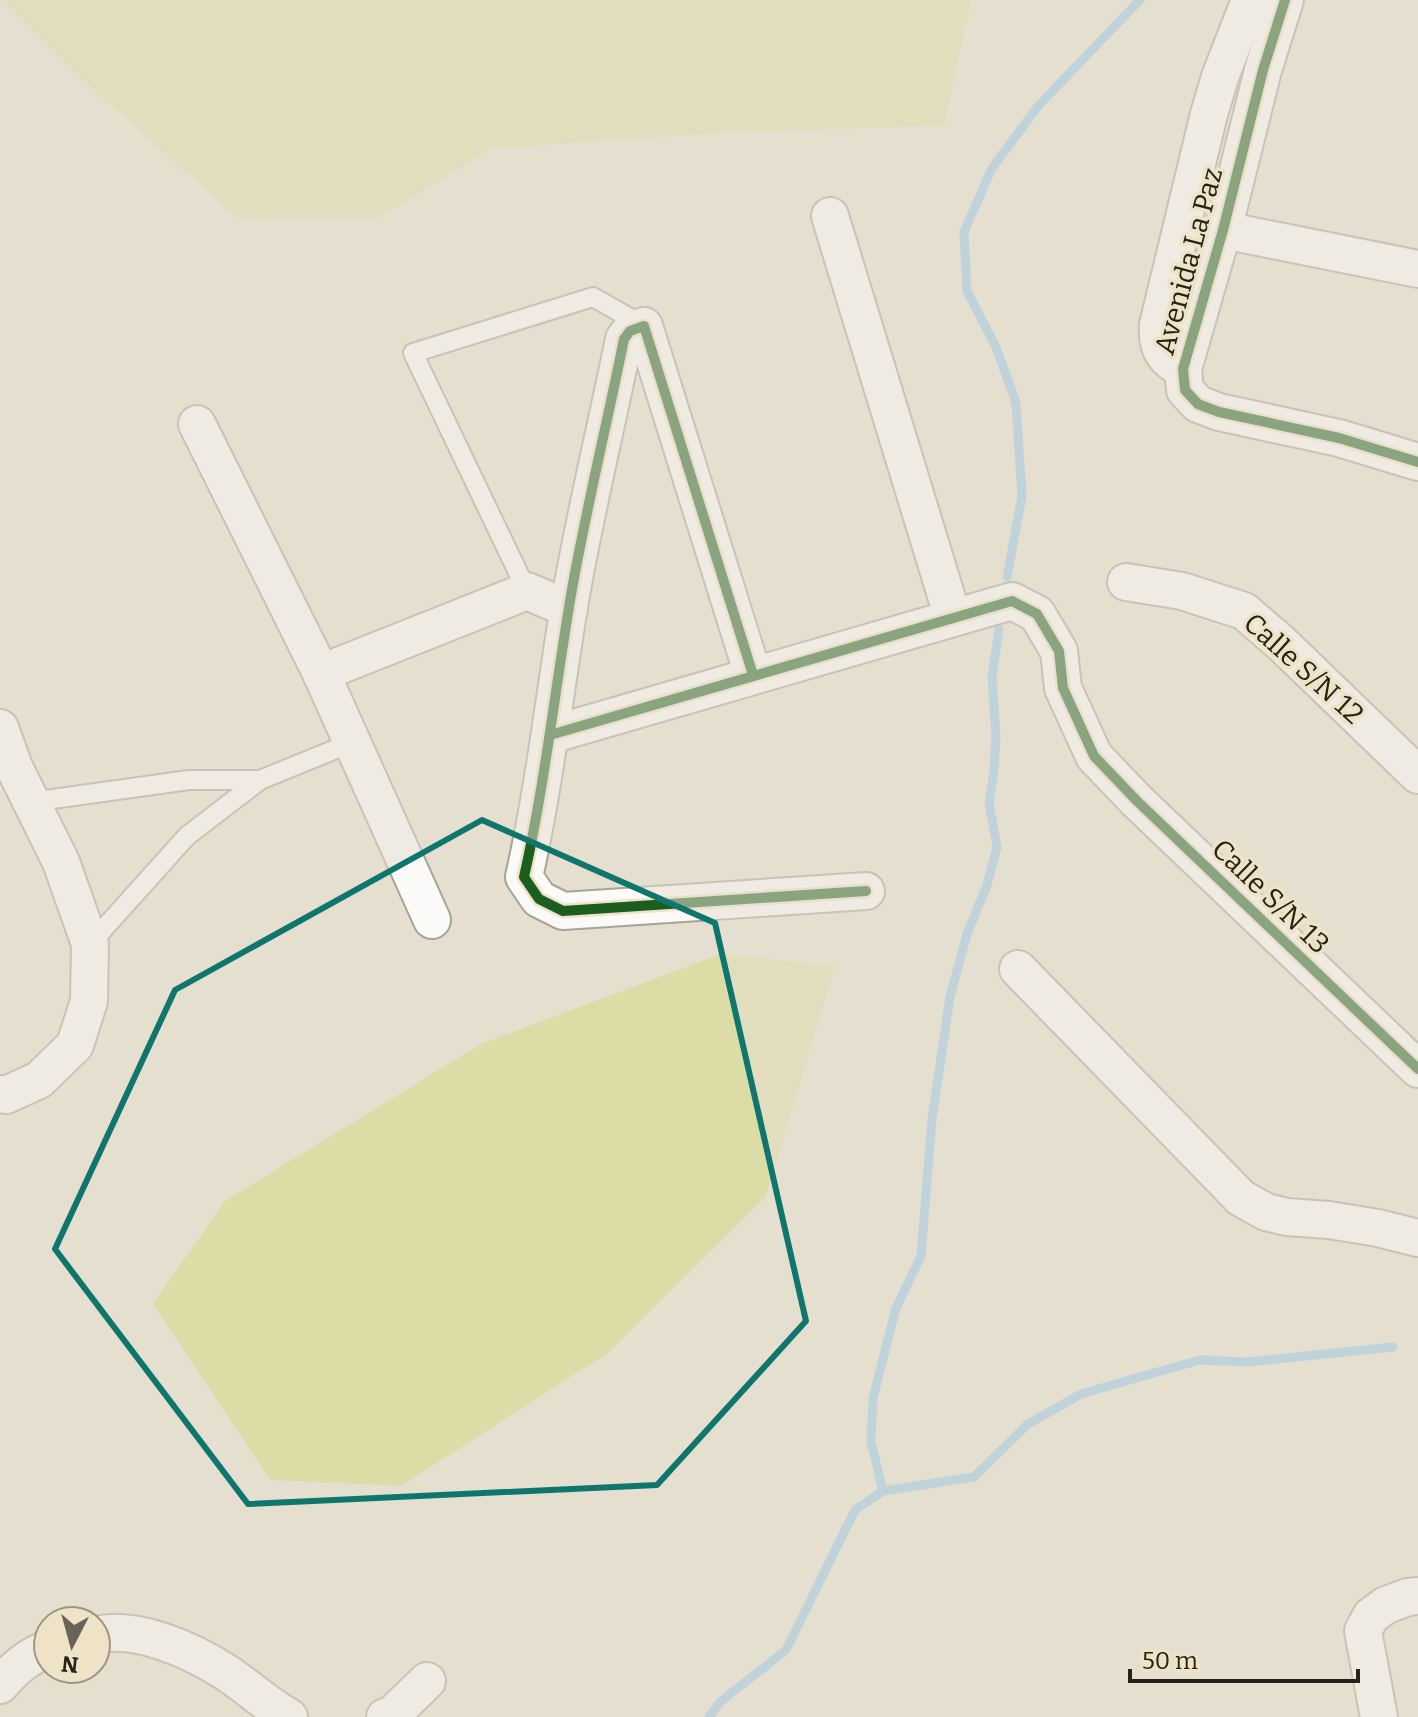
<svg xmlns="http://www.w3.org/2000/svg" width="1418" height="1717" viewBox="0 0 1418 1717" font-family="Bitter,serif">
<style>
.green{fill:#dbdca6}
.lines{fill:none;stroke-linecap:round;stroke-linejoin:round}
.stream{stroke:#93c5e9;stroke-width:9}
.service-casing{stroke:#a7a397;stroke-width:22}
.minor-casing{stroke:#a7a397;stroke-width:40}
.service{stroke:#fbfaf8;stroke-width:18}
.minor{stroke:#fbfaf8;stroke-width:36}
.cycleway-casing{stroke:#eee3c7;stroke-width:15}
.cycleway{stroke:#1b5e20;stroke-width:10}
.marked{fill:none;stroke:#0f766e;stroke-width:6;stroke-linejoin:round}
.labels{text-anchor:middle;stroke-width:7;stroke-linejoin:round;paint-order:stroke}
.street-label{font-size:28px;fill:#262218;stroke:#eee3c7}
</style>
<rect width="100%" height="100%" fill="#e5dfd0"/>
<!-- green -->
<g class="green">
<path d="M3,0h968l-27,126 -186,5 -265,17 -115,70 -140,1 -155,-139z"/>
<path d="M721,954l114,12 -69,230 -157,156 -208,134 -131,-6 -117,-176 72,-103 256,-157z"/>
</g>
<g class="lines">
<!-- stream -->
<g class="stream">
<path d="M1007,577l15,-81 -6,-93 -20,-56 -29,-56 -3,-59 28,-64 47,-63 101,-105"/>
<path d="M883,1491l-12,-49 2,-44 23,-90 25,-52 11,-137 18,-122 17,-63 20,-49 10,-38 -8,-44 5,-33 2,-34 -4,-60 7,-46"/>
<path d="M709,1717l11,-15 66,-52 69,-140 28,-19 91,-14 54,-53 53,-30 66,-19 53,-15 47,2 146,-15"/>
</g>
<defs>
<g id="service">
<path d="M527,591l-114,-238 180,-56 51,29"/>
<path d="M31,802l158,-22h71"/>
<path d="M90,944l97,-108 73,-56 93,-38"/>
</g>
<g id="minor">
<path d="M1285,0l-22,70 -40,160 -40,139 2,21 13,14 21,8 120,26 79,24"/>
<path d="M830,216l123,402"/>
<path d="M1223,230l195,39"/>
<path d="M1183,369c-20,-9 -27,-23 -25,-44l51,-211 11,-37 30,-77"/>
<path d="M197,424l124,249 111,247"/>
<path d="M1126,582l56,9 62,20 36,31 138,133"/>
<path d="M321,673l206,-82 42,18"/>
<path d="M753,675l-109,-349 -14,5 -6,8c-17,85 -38,170 -53,256 -16,94 -26,189 -47,282l15,22 24,12 303,-20"/>
<path d="M0,728l14,39 47,95 29,82 -1,57 -14,44 -36,35 -33,15 -6,-1"/>
<path d="M550,735l462,-134 25,13 22,37 4,37 31,68 43,45 281,268"/>
<path d="M1018,969l223,229 25,14 21,5 42,3 49,8 40,10"/>
<path d="M96,1635c41,-10 97,16 131,38 21,14 40,32 62,44"/>
<path d="M0,1685c14,-16 28,-29 48,-36"/>
<path d="M385,1717l8,-3 34,-33"/>
<path d="M1379,1717l-16,-86 8,-15 15,-11 22,-8 10,-1"/>
</g>
</defs>
<!-- service casing -->
<use href="#service" class="service-casing"/>
<!-- minor casing -->
<use href="#minor" class="minor-casing"/>
<!-- service -->
<use href="#service" class="service"/>
<!-- minor -->
<use href="#minor" class="minor"/>
<defs>
<g id="cycleway">
<path d="M1285,0l-22,70 -40,160 -40,139 2,21 13,14 21,8 120,26 79,24"/>
<path d="M753,675l-109,-349 -14,5 -6,8c-17,85 -38,170 -53,256 -16,94 -26,189 -47,282l15,22 24,12 303,-20"/>
<path d="M550,735l462,-134 25,13 22,37 4,37 31,68 43,45 281,268"/>
</g>
</defs>
<!-- cycleway casing -->
<use href="#cycleway" class="cycleway-casing"/>
<!-- cycleway -->
<use href="#cycleway" class="cycleway"/>
</g>
<!-- marked area -->
<path d="M0 0H1418V1717H0ZM482,820l233,103 91,398 -149,164 -409,19 -193,-255 120,-259z" fill="#e5dfd0" fill-opacity=".55" fill-rule="evenodd"/>
<path class="marked" d="M482,820l233,103 91,398 -149,164 -409,19 -193,-255 120,-259z"/>
<g class="labels">
<!-- street labels -->
<g class="street-label">
<text transform="translate(1188 261) rotate(-75)" y="10">Avenida La Paz</text>
<text transform="translate(1304 668) rotate(42)" y="10">Calle S/N 12</text>
<text transform="translate(1271 896) rotate(44)" y="10">Calle S/N 13</text>
</g>
</g>
<!-- north arrow -->
<g transform="translate(72 1645) rotate(186)"><circle r="38" fill="#eee3c7" stroke="#9e9681" stroke-width="2"/>
<path d="M0-6L14 30L0 20L-14 30Z" fill="#696458"/>
<text y="-12" font-size="22" font-weight="bold" text-anchor="middle" fill="#262218">N</text>
</g>
<!-- scale -->
<path d="M1130 1669v12h228v-12" fill="none" stroke="#262218" stroke-width="4"/>
<text x="1142" y="1669" font-size="24" fill="#262218" stroke="#eee3c7" stroke-width="6" paint-order="stroke">50 m</text>
</svg>
